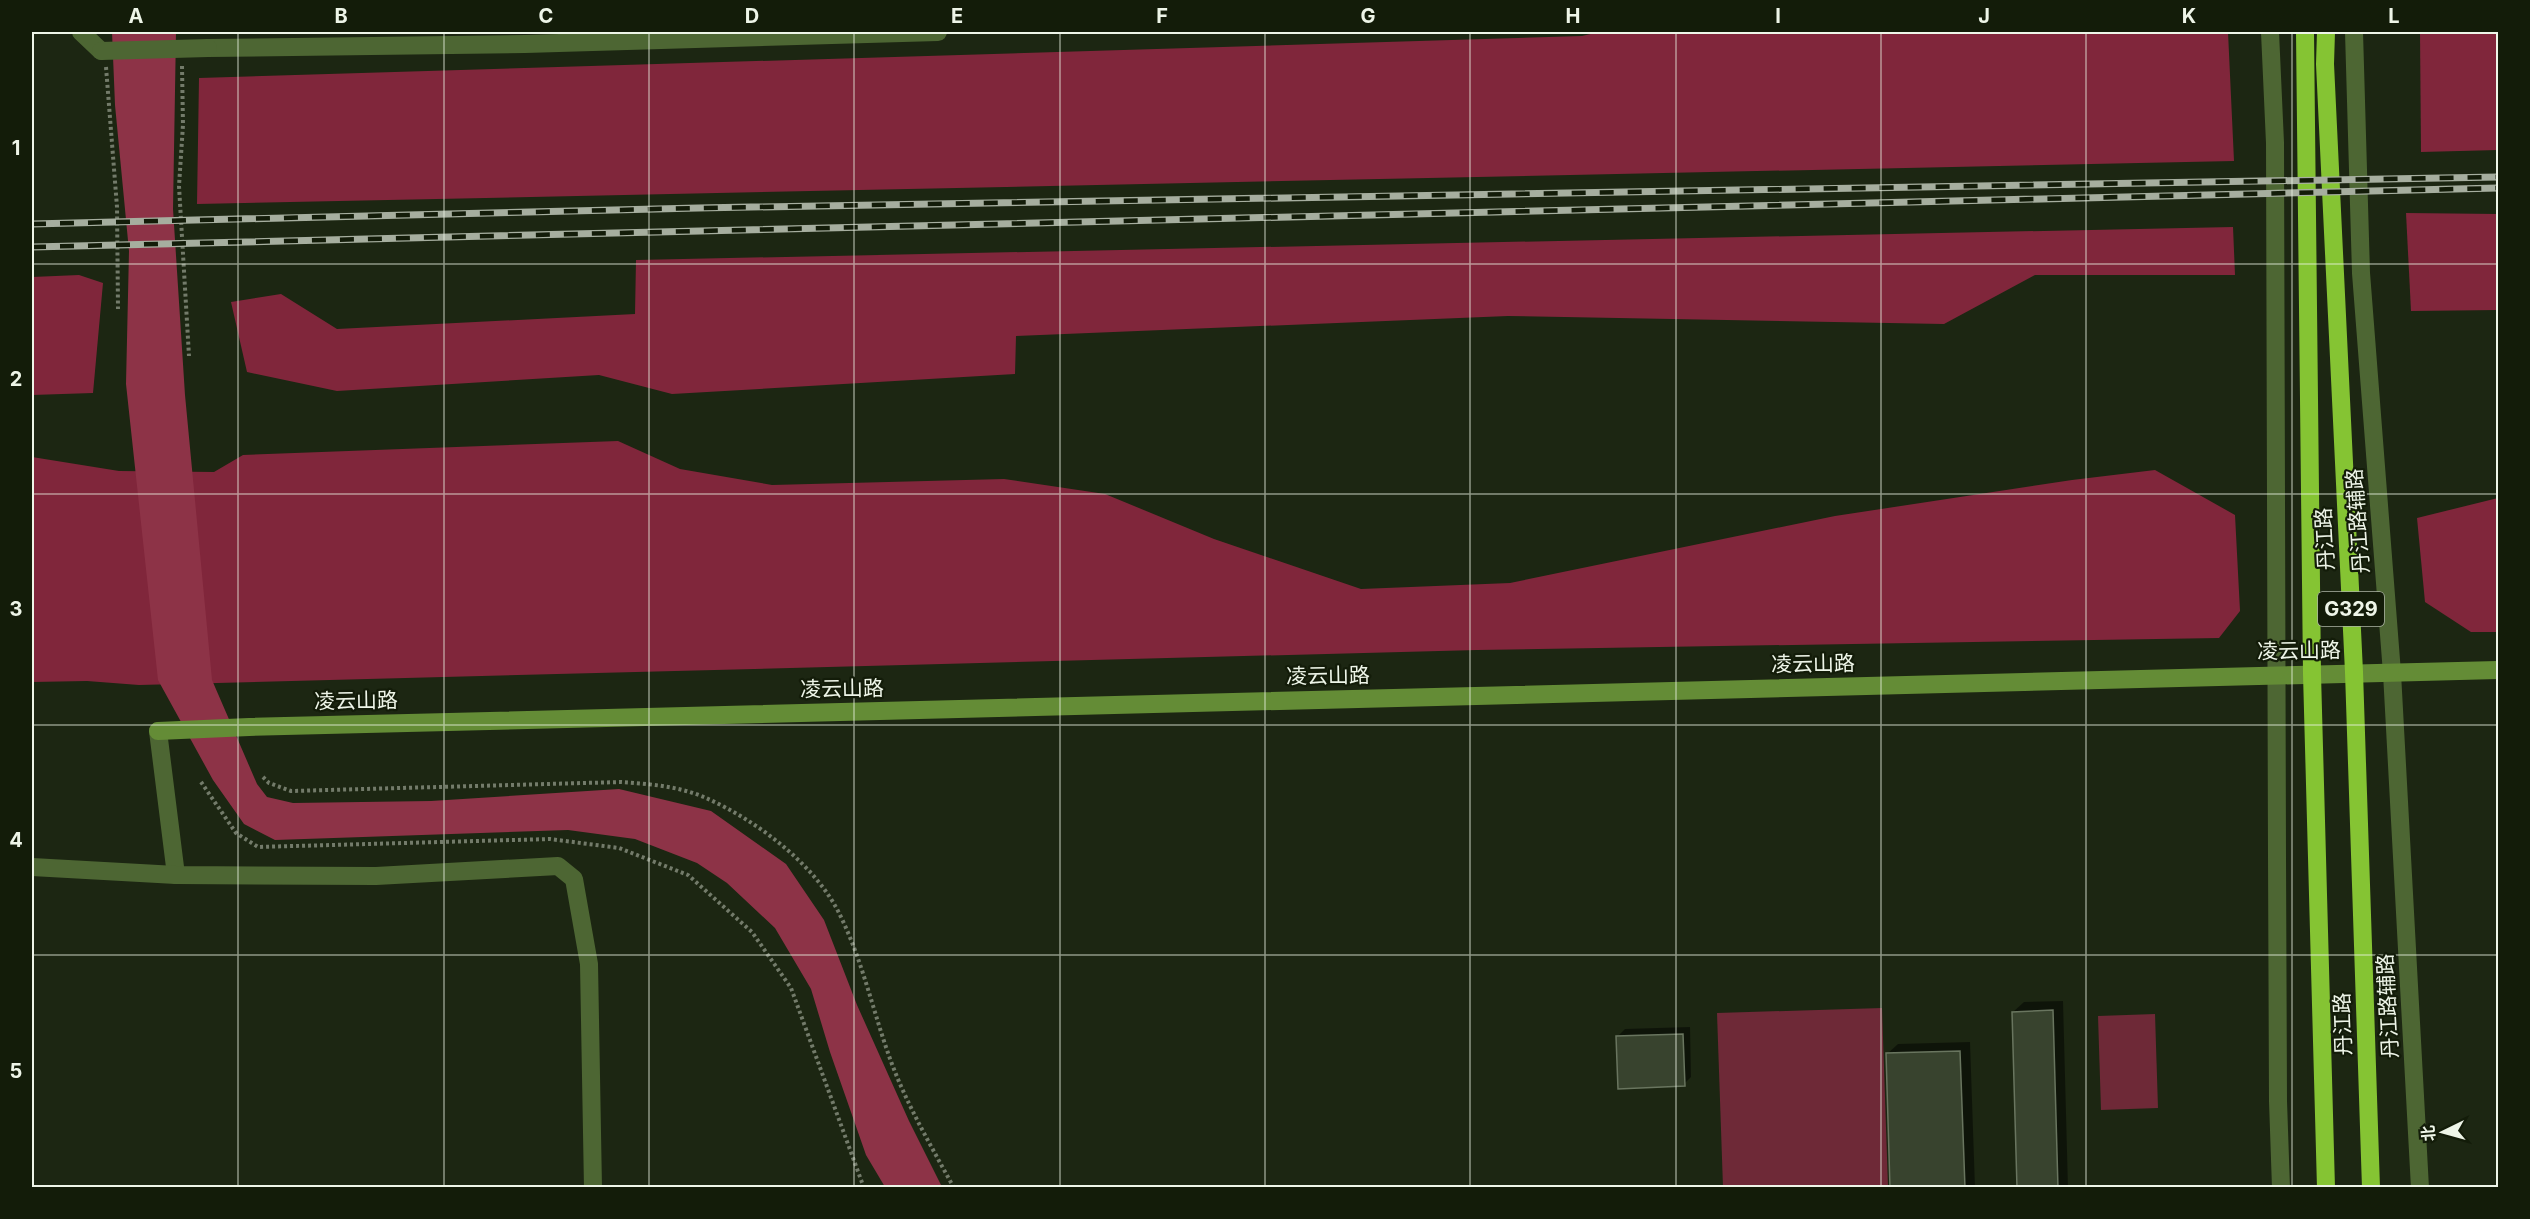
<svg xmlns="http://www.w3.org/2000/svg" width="2530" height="1219" viewBox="0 0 2530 1219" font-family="Inter,'Noto Sans SC',sans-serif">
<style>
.green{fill:#6e2937}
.forest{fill:#80263b}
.water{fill:#8d3347}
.shadow{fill:#0007}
.building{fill:#38432e;stroke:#69755f;stroke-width:1.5}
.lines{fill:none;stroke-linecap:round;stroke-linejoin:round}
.path{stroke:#737b6a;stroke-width:4;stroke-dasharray:3 3;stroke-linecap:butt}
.street{stroke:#4d6633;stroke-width:18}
.secondary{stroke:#648c36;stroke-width:18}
.highway{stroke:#85c433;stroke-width:18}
.rail-casing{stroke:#a6ae9f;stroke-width:7}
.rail{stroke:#131c09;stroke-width:4.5;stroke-dasharray:14;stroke-linecap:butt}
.street-bridge{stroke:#4d6633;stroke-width:18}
.grid{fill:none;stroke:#eef5e8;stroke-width:1.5;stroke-opacity:0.55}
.labels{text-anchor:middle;stroke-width:4.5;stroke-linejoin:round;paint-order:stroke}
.shield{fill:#131c09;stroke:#acb4a5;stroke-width:1.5}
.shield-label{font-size:20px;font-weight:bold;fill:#eef5e8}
.street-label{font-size:21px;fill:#eef5e8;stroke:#131c09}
.neatline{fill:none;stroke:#eef5e8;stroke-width:2}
.grid-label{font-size:20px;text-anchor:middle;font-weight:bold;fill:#eef5e8}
</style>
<rect width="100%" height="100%" fill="#1c2612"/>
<!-- green -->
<g class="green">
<path d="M1882,1008l6,179h-165l-6,-174z"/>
<path d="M2155,1014l3,94 -57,2 -3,-94z"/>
</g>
<!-- forest -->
<g class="forest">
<path d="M1599,32h629l6,129 -2037,43 2,-126 1383,-42z"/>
<path d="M2420,32h78v118l-77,2z"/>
<path d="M2406,213l92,1v96l-87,1z"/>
<path d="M2233,227l2,48h-200l-91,49 -436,-8 -492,20 -1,38 -343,20 -73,-19 -262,16 -90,-19 -16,-70 50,-8 56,35 298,-15 1,-54z"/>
<path d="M79,275l24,8 -10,110 -61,2v-118z"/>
<path d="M618,441l62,28 92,16 232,-6 101,15 109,45 147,50 149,-6 325,-67 237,-36 83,-10 80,45 5,96 -21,27 -742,12 -1338,35 -52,-4 -55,1v-225l87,14 95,1 29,-17z"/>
<path d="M2498,498v134h-27l-46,-30 -8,-84z"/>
</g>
<!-- water -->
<path class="water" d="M112,32h64l-3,177 12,186 27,285 45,104 10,13 26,6 138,-2 188,-12 92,22 75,53 38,56 33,85 52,116 33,66h-57l-19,-32 -36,-103 -19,-63 -36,-61 -48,-45 -30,-20 -62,-24 -67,-9 -293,10 -31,-16 -31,-44 -55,-100 -32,-296 3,-133 -14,-146z"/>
<!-- shadow -->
<g class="shadow">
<path d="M2063,1001l5,187h-49l-6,-176 11,-10z"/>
<path d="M1690,1027l1,50 -7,7 -67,-47 8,-8z"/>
<path d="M1970,1042l5,146h-84l-4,-134 11,-10z"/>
</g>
<!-- building -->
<g class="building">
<path d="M2053,1010l5,178h-41l-5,-176z"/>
<path d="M1683,1034l2,52 -67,3 -2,-53z"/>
<path d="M1960,1051l5,137h-75l-4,-135z"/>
</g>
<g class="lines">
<!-- path -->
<g class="path">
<path d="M182,66l1,59 -4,61 10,170"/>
<path d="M106,67l11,140 1,102"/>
<path d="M263,777l6,6 22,8 330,-9c28,2 58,4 85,16 50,22 110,67 134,117 22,45 32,92 48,138 16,47 42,91 66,135"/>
<path d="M201,782l35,51 22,14 292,-8 69,9 69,27 64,57 39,56 73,200"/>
</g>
<!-- street -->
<g class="street">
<path d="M81,32l20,19"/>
<path d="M2270,32l5,111 2,714 1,244 3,87"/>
<path d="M2354,32l7,241 31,400 28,515"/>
<path d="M208,48l317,-4 413,-12"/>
<path d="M158,731l18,144"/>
<path d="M32,867l144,8 200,1 182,-10 16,13 15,85 4,224"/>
</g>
<!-- secondary -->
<path class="secondary" d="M158,731l91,-4 2249,-57"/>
<!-- highway -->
<g class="highway">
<path d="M2305,32l7,642 14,514"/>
<path d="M2326,32l-1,32 29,608 17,516"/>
</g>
<defs>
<g id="rail">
<path d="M32,224l666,-16 1800,-31"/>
<path d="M32,247l2466,-59"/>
</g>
</defs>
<!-- rail casing -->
<use href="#rail" class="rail-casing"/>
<!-- rail -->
<use href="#rail" class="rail"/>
<!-- street-bridge -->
<path class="street-bridge" d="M101,51l107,-3"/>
</g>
<!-- grid -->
<path class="grid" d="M238,32v1156M444,32v1156M649,32v1156M854,32v1156M1060,32v1156M1265,32v1156M1470,32v1156M1676,32v1156M1881,32v1156M2086,32v1156M2292,32v1156M32,264h2466M32,494h2466M32,725h2466M32,955h2466"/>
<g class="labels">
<!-- shield labels -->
<rect class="shield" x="2318" y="592" width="66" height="34" rx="4.5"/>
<g class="shield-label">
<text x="2351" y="616">G329</text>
</g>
<!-- street labels -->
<g class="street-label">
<text transform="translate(2358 521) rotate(-94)" y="7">丹江路辅路</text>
<text transform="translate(2325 539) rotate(-93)" y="7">丹江路</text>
<text transform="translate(2299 651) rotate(-1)" y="7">凌云山路</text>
<text transform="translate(1813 664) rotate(-1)" y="7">凌云山路</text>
<text transform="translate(1328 676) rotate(-1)" y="7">凌云山路</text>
<text transform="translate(842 689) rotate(-1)" y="7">凌云山路</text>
<text transform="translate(356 701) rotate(-1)" y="7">凌云山路</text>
<text transform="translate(2388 1006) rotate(-93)" y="7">丹江路辅路</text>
<text transform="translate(2343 1024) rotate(-92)" y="7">丹江路</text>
</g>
</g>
<!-- border -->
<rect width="2530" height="1219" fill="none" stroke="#131c09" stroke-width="66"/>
<!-- north arrow -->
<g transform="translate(2443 1132) rotate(265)" stroke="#131c09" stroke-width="4.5" paint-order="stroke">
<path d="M0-4.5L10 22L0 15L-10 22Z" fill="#eef5e8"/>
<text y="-9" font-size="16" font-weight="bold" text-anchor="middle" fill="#eef5e8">北</text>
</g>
<rect x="33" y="33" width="2464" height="1153" class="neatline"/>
<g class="grid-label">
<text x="136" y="23">A</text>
<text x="341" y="23">B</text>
<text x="546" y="23">C</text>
<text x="752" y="23">D</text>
<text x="957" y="23">E</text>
<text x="1162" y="23">F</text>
<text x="1368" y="23">G</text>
<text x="1573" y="23">H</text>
<text x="1778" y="23">I</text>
<text x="1984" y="23">J</text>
<text x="2189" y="23">K</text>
<text x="2394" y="23">L</text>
<text x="16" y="155">1</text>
<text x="16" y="386">2</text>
<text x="16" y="616">3</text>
<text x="16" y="847">4</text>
<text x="16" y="1078">5</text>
</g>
</svg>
